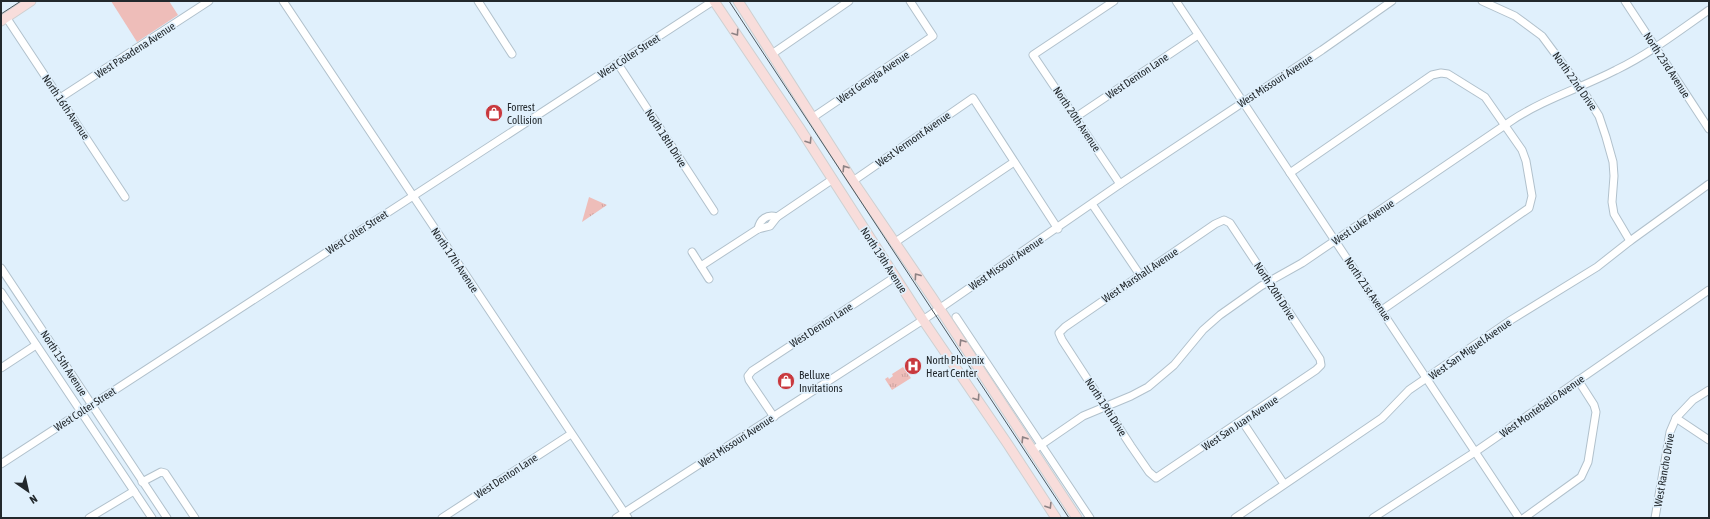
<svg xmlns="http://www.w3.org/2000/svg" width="1710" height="519" viewBox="0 0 1710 519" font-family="'Asap Condensed',sans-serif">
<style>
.grass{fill:url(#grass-tufts)}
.garden{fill:#eebdb9}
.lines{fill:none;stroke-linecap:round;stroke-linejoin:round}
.minor-casing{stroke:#b1c1cc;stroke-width:9}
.major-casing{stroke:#ced0d1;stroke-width:11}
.minor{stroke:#fff;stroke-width:7}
.major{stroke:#f8dddb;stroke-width:9}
.tram{stroke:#4f585e;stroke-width:1}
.oneway{stroke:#8d8284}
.labels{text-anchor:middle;stroke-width:3.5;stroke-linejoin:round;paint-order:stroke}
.street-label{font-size:11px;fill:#22282c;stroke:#e0f0fc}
.poi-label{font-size:11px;fill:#22282c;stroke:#e0f0fc;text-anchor:start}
</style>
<defs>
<pattern id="grass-tufts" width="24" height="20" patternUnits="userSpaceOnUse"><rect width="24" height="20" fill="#eebdb9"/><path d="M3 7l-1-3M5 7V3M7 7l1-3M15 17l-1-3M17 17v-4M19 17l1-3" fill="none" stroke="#cca29f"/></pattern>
</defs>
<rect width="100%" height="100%" fill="#e0f0fc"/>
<!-- grass -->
<g class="grass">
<path d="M589,197l18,8 -25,17z"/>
<path d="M903,367l8,11 -19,12 -7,-11 3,-2 1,2 4,-3 -1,-2z"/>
</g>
<!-- garden -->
<path class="garden" d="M111,1h58l9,14 -41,27z"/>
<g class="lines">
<defs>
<g id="minor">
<path d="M283,1l345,517"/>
<path d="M478,1l34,53"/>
<path d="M1114,1l-81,54 87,129"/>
<path d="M1176,1l343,517"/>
<path d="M1482,1l33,15 27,20 43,58 14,22 7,21 7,25 1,14 -2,26 2,12 16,27"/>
<path d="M1625,1l84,128"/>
<path d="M6,17l119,180"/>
<path d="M772,54l77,-53"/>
<path d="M618,64l96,147"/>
<path d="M60,98l149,-97"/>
<path d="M1076,117l122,-82"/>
<path d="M812,118l121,-82 -23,-35"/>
<path d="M1290,173l142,-98 9,-2 7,1 37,23 37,53 4,11 6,35 -3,12 -147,102"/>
<path d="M853,181l120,-83 85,131"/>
<path d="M1092,204l48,71"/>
<path d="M1224,220l6,3 90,136 1,6 -5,5 -160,108 -7,-6 -18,-26 -69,-106 -3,-7 6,-6 150,-103z"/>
<path d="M758,229c2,-10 9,-15 19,-12"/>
<path d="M894,243l120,-81"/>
<path d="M692,252l17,27"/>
<path d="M701,266l57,-37 12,-3 7,-9 56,-38"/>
<path d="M1,268l166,250"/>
<path d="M1,292l151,226"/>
<path d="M956,317l134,201"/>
<path d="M1,368l35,-23"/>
<path d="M774,417l-25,-37 -1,-4 4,-5 143,-94"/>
<path d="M1676,418l33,22"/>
<path d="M1242,421l42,63"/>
<path d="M1032,451l51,-35 48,-20 17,-9 26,-22 29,-35 17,-15 41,-29 41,-23 209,-142c33,-22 70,-33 105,-51 33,-16 63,-39 93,-60"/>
<path d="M1,464l712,-463"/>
<path d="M142,482l19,-10 4,1 30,45"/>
<path d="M89,518l45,-27"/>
<path d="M442,518l129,-84"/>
<path d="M616,518l307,-198 197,-136 202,-134 70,-49"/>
<path d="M1235,518l147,-100 27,-28 102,-70 86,-53 33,-26 79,-57"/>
<path d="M1373,518l102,-66 234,-162"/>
<path d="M1524,518l57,-41 7,-15 8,-50 -2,-7 -16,-25"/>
<path d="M1655,518l15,-86 6,-14 17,-18 16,-10"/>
</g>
<g id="major">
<path d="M714,1l85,126 124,193 84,123 49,75"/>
<path d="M738,1l115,180 79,116 145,221"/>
<path d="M1,21l30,-20"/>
</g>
</defs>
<!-- minor casing -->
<use href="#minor" class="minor-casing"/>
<!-- major casing -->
<use href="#major" class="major-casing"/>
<!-- minor -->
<use href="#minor" class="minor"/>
<!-- major -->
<use href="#major" class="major"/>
<!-- tram -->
<g class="tram">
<path d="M729,1l340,517"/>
<path d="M1,14l20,-13"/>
</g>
</g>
<!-- one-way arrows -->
<defs><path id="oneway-chevron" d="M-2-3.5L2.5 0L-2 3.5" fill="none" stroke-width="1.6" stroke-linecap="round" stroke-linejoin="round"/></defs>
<g class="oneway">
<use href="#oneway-chevron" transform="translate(736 33) rotate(56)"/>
<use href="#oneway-chevron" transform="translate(809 141) rotate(57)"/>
<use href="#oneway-chevron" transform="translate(845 168) rotate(-123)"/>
<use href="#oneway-chevron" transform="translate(917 276) rotate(-126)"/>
<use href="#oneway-chevron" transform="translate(962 342) rotate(-123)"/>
<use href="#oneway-chevron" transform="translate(977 398) rotate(56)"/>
<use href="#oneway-chevron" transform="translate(1024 439) rotate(-123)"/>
<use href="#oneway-chevron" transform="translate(1049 506) rotate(58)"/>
</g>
<!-- icons -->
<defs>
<symbol id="shop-disc" viewBox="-11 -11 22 22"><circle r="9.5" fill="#c9393e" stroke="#e0f0fc"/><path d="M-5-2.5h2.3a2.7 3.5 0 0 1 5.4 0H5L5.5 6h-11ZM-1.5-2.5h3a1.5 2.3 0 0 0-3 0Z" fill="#fff"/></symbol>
<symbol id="hospital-disc" viewBox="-11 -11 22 22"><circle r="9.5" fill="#c9393e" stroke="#e0f0fc"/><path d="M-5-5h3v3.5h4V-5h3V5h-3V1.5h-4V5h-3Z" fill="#fff"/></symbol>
</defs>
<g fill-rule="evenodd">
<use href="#shop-disc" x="484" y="103" width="20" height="20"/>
<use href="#hospital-disc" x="903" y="356" width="20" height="20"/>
<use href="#shop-disc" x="776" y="371" width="20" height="20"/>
</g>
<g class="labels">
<!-- street labels -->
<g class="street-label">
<text transform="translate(135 50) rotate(-33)" y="4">West Pasadena Avenue</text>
<text transform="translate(629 56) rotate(-33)" y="4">West Colter Street</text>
<text transform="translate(1667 65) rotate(57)" y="4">North 23rd Avenue</text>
<text transform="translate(1137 76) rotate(-34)" y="4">West Denton Lane</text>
<text transform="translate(873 77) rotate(-34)" y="4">West Georgia Avenue</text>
<text transform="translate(1275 81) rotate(-33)" y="4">West Missouri Avenue</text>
<text transform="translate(1575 81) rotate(55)" y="4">North 22nd Drive</text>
<text transform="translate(66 107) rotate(56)" y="4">North 16th Avenue</text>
<text transform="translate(1077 119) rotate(56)" y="4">North 20th Avenue</text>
<text transform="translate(666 138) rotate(57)" y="4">North 18th Drive</text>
<text transform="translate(913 139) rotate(-35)" y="4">West Vermont Avenue</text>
<text transform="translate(1363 222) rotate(-34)" y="4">West Luke Avenue</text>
<text transform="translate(357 232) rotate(-33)" y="4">West Colter Street</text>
<text transform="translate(455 260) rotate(56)" y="4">North 17th Avenue</text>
<text transform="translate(884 260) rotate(57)" y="4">North 19th Avenue</text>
<text transform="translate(1006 263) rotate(-34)" y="4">West Missouri Avenue</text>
<text transform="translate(1140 275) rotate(-34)" y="4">West Marshall Avenue</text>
<text transform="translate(1368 289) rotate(56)" y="4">North 21st Avenue</text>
<text transform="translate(1275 291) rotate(57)" y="4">North 20th Drive</text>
<text transform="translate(821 325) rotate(-33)" y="4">West Denton Lane</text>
<text transform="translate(1470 349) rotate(-35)" y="4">West San Miguel Avenue</text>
<text transform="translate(64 363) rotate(57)" y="4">North 15th Avenue</text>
<text transform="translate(1542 406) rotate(-35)" y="4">West Montebello Avenue</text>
<text transform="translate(1106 407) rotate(57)" y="4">North 19th Drive</text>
<text transform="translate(85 409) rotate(-33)" y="4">West Colter Street</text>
<text transform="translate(1240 423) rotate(-34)" y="4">West San Juan Avenue</text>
<text transform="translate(736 441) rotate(-33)" y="4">West Missouri Avenue</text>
<text transform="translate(1664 470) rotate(-80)" y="4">West Rancho Drive</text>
<text transform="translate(506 476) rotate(-33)" y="4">West Denton Lane</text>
</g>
<!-- poi labels -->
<g class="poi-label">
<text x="507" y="111">Forrest<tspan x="507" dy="13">Collision</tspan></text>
<text x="926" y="364">North Phoenix<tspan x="926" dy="13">Heart Center</tspan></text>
<text x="799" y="379">Belluxe<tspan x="799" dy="13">Invitations</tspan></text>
</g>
</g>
<!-- border -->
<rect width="1710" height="519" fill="none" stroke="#22282c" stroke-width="4"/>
<!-- north arrow -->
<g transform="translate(28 491) rotate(146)" stroke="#e0f0fc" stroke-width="3" paint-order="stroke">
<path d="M0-3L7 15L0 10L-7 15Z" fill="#22282c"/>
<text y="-6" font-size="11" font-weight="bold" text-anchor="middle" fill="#22282c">N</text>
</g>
</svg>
